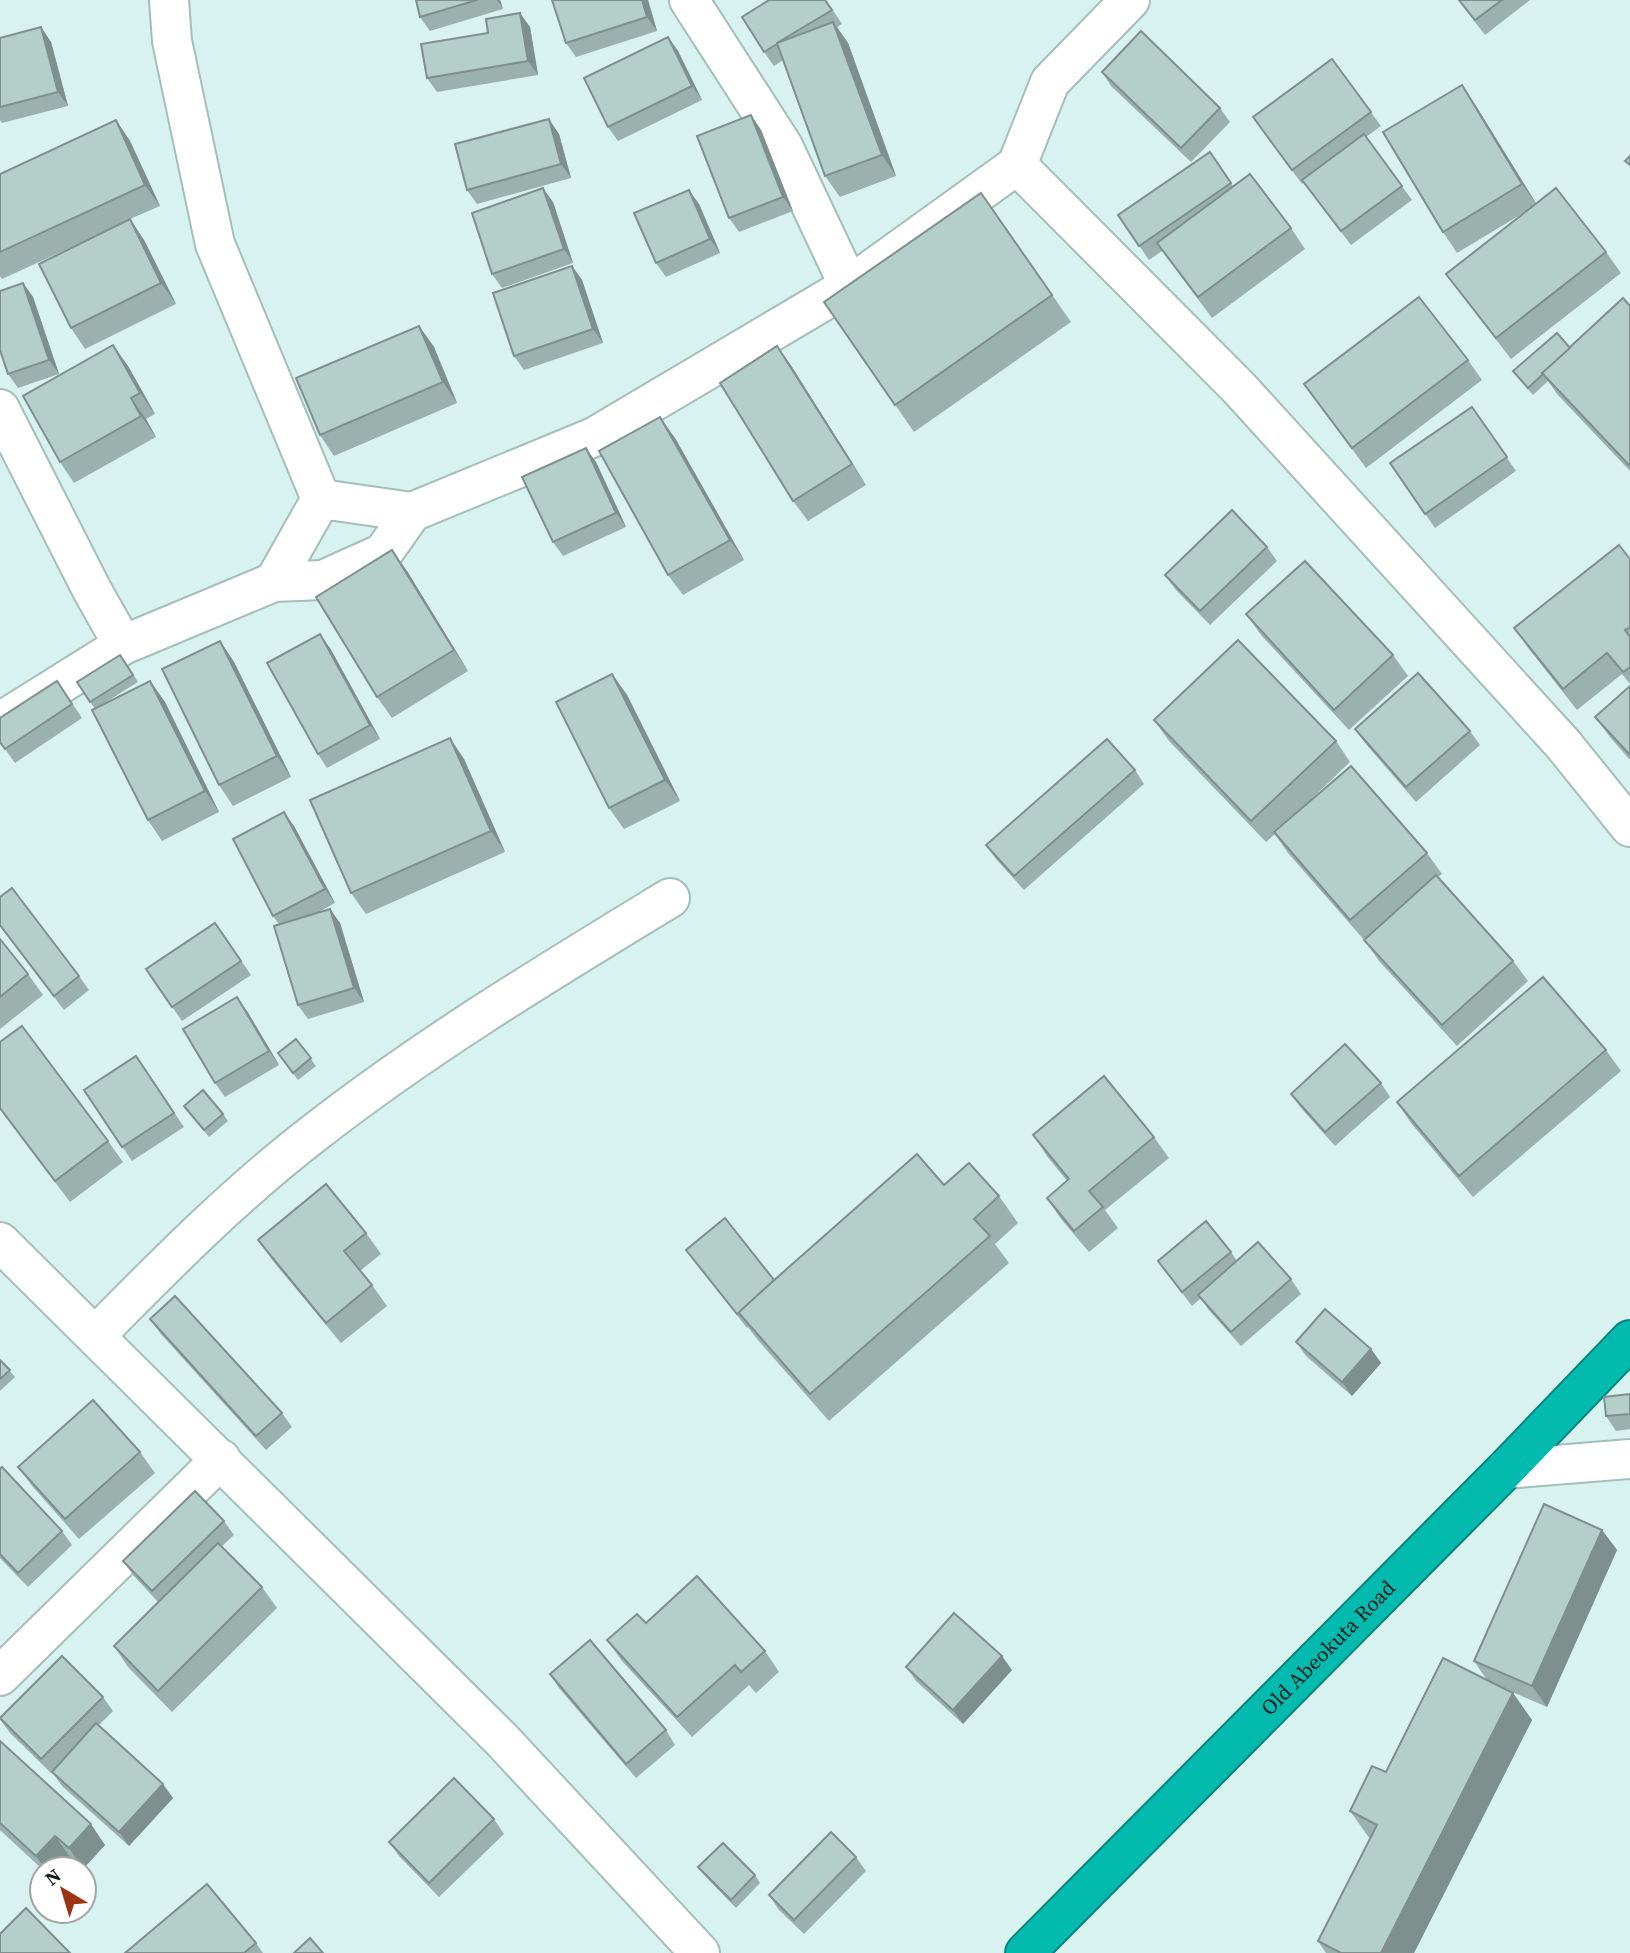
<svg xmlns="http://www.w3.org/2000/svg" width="1630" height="1953" viewBox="0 0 1630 1953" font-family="'Source Serif 4',serif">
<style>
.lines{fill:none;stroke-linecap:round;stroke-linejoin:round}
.street-casing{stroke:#a4beba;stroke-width:42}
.highway-casing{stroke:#08837b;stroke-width:42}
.street{stroke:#fff;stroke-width:38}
.highway{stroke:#02baae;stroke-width:38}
.wall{fill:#9bb1ae}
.shaded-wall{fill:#7e908d}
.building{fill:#b4ceca;stroke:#7e908d;stroke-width:2}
.labels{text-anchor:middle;stroke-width:6;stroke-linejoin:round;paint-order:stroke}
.street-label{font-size:21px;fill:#141d1c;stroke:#fff}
</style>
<rect width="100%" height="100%" fill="#d8f2ef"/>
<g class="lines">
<defs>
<g id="street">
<path d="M169,0l3,41 43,203 106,255"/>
<path d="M689,0l94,146 66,140"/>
<path d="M1017,165l222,223 324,356 67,83"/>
<path d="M0,409l92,181 31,55"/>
<path d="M274,582l47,-83 91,13"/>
<path d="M0,722l123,-77 151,-63 49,-2 60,-27 29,-41 182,-75 255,-151 168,-121 33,-83 80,-82"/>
<path d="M0,1242l502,498 198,213"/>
<path d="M96,1335c69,-70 139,-141 217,-201 114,-89 234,-161 357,-236"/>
<path d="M1506,1469l124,-10"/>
<path d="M0,1676l221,-217"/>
</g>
<g id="highway">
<path id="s1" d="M1025,1953l481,-484 124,-129"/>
</g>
</defs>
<!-- street casing -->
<use href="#street" class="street-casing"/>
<!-- highway casing -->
<use href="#highway" class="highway-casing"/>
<!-- street -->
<use href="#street" class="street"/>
<!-- highway -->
<use href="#highway" class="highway"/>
</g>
<!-- wall -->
<g class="wall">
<path d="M416,0h84l3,9 -73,22 -10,-14z"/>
<path d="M648,0l9,31 -81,26 -10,-14z"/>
<path d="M769,0h57l16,24 -5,3 11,16 48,133 -56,21 -15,-21 -42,-116 -9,6 -10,-14z"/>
<path d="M1458,0h72l-45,35z"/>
<path d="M41,27l10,15 17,64 -66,17 -2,-3v-82z"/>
<path d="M530,27l8,48 -101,17 -10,-14 61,-45z"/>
<path d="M668,37l10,14 24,49 -84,41 -10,-14z"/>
<path d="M1332,59l49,67 -15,11 46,63 -61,45 -47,-62 -2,1 -49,-67z"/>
<path d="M1102,72l118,36 10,14 -39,40 -80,-76z"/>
<path d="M1476,106l60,97 70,49 15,21 -110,86 -50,-65 -15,-20 79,-62 -68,41 -14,-21z"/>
<path d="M751,115l10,15 32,81 -54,21 -10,-14z"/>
<path d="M116,120l14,21 30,65 -30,13 14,21 32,64 -91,45 -14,-21 40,-99 -109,50 -2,-3v-102z"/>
<path d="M559,134l12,44 -94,26 -10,-14z"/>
<path d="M1210,152l23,34 58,42 14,21 -93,69 -50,-67 -13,9 -31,-45z"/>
<path d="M981,193l90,129 -157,110 -90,-130z"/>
<path d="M553,202l20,61 -71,25 -10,-14z"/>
<path d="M699,204l21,49 -54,24 -10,-14z"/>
<path d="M572,266l10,14 21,63 -79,27 -10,-14z"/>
<path d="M23,283l10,14 26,77 -41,14 -10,-14z"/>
<path d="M1630,306v165l-73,-77 -9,-13 -15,14 -20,-24 57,-23z"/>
<path d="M419,326l15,21 23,56 -123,53 -14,-21z"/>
<path d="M777,346l15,21 74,118 -58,36 -15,-20z"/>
<path d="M1468,360l14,20 -116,88 -62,-84z"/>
<path d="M128,366l27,48 -9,5 10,18 -82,46 -14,-21z"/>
<path d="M1472,407l44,64 -81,57 -45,-65z"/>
<path d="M675,438l69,122 -61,35 -15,-20z"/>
<path d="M596,462l30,65 -63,29 -10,-14z"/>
<path d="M1267,547l10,14 -67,64 -35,-36 -10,-14z"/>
<path d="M1630,559v125l-8,-10 -45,36 -48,-61 -15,-21z"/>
<path d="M407,571l61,100 -76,47 -15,-21z"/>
<path d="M1246,614l147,41 15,21 -59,54 -88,-95z"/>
<path d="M220,641l14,21 57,115 -58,29 -14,-21z"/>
<path d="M330,648l50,91 -53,29 -9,-14z"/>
<path d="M125,662l13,20 -40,25 52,-26 15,21 54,110 -57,29 -14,-21 -53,-111 -18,-27z"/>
<path d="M612,674l15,21 53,106 -56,28 -15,-21z"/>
<path d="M57,681l25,37 -67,45 -15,-21z"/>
<path d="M1630,686v74l-20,-23 -15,-20z"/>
<path d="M1154,720l182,21 14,21 -47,45 124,46 15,21 -4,3 75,84 15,20 -71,65 -78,-85 -14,-20 -77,-88 -13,-19 -9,8 -97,-101z"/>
<path d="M1355,729l115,2 10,14 -64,57 -51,-59z"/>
<path d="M464,759l41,93 -139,62 -15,-21z"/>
<path d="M1135,770l9,14 -120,106 -28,-31 -10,-14z"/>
<path d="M294,826l41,77 -18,10 13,-4 10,14 24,79 -56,17 -10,-14 -19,-81 -6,-8z"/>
<path d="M0,897l79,79 10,14 -25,20 -64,-84z"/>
<path d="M215,923l36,52 -69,46 -36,-52z"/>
<path d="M0,939l28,35 15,21 -43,34z"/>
<path d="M247,1011l32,54 -54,32 -10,-14z"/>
<path d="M296,1039l20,27 -18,14 -20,-27z"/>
<path d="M0,1042l108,99 15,21 -53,40 -70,-93z"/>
<path d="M1606,1050l15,21 -148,126 -62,-74 -14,-21z"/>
<path d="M136,1056l48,71 -52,34 -48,-71z"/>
<path d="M1381,1083l9,14 -55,49 -34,-38 -10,-14z"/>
<path d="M184,1106l39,8 5,7 -19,16z"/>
<path d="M1033,1135l121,2 15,21 -64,52 13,18 -29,24 -28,-33 -14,-21 20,-17 -20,-25z"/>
<path d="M944,1185l55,11 19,27 -23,21 14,19 -180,158 -72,-82 -9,-12 -1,1 -61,-78 88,30z"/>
<path d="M366,1233l15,21 -21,17 12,14 15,21 -46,37 -68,-82 -15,-21z"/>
<path d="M1231,1252l6,9 54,18 10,15 -60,52 -33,-37 -7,-11 -9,8 -34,-45z"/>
<path d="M150,1319l132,94 10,14 -26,23 -106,-117z"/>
<path d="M1296,1342l75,7 10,14 -29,33 -46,-40z"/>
<path d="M0,1360l15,17 -15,14z"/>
<path d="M1630,1394v35l-14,2 -10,-15z"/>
<path d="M140,1452l15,21 -76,66 -46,-52 -15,-20z"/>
<path d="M0,1469l62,62 10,14 -44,42 -28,-29z"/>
<path d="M224,1521l10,14 -13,12 41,40 15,21 -105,104 -44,-45 -14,-21 44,-44 -25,-27 -10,-14z"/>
<path d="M1602,1530l15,20 -70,157 -37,-16 3,2 19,27 -118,233h-88l-8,-12 52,-102 -20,-28 36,-39 101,-92 -13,-19z"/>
<path d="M646,1623l119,28 14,21 -23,21 -7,-8 -57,52 -70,-76 -15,-21z"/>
<path d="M906,1667l106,3 -49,54 -47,-43z"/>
<path d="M550,1674l116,56 9,15 -39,33 -77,-90z"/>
<path d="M103,1697l10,14 -15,15 75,72 -44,48 -67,-60 -10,-14 -1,1 -41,-40 -10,-14z"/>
<path d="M0,1741l105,104 -22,24 -13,-12 -12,12h-16l-42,-39z"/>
<path d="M494,1819l10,15 -65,63 -40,-41 -10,-14z"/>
<path d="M856,1857l10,14 -62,63 -25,-24 -10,-15z"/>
<path d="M698,1867l57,8 5,8 -24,25 -33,-34z"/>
<path d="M256,1943l7,10h-138z"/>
</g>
<!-- shaded-wall -->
<g class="shaded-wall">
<path d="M497,0h3l3,9z"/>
<path d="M642,0h6l9,31 -10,-14z"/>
<path d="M520,13l10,14 8,48 -10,-14z"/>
<path d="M833,22l15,21 48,133 -14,-21z"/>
<path d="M41,27l10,15 17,64 -10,-14z"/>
<path d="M668,37l10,14 24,49 -10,-14z"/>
<path d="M1462,85l14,21 61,99 -15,-21z"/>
<path d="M751,115l10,15 32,81 -10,-14z"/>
<path d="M549,119l10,15 12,44 -10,-14z"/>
<path d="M116,120l14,21 30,65 -15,-21z"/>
<path d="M543,188l10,14 20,61 -9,-14z"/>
<path d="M689,190l10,14 21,49 -10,-14z"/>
<path d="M130,219l14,21 32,64 -15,-21z"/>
<path d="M572,266l10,14 21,63 -10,-14z"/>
<path d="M23,283l10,14 26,77 -10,-14z"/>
<path d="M419,326l15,21 23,56 -14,-21z"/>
<path d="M113,345l15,21 27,48 -15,-21z"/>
<path d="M777,346l15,21 74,118 -14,-21z"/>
<path d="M131,398l15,21 10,18 -15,-21z"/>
<path d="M660,417l15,21 69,122 -14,-20z"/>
<path d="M586,448l10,14 30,65 -10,-14z"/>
<path d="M392,550l15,21 61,100 -14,-21z"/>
<path d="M320,634l10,14 50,91 -10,-14z"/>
<path d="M220,641l14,21 57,115 -14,-21z"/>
<path d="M612,674l15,21 53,106 -15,-21z"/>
<path d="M150,681l15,21 54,110 -14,-21z"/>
<path d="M450,738l14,21 41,93 -14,-21z"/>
<path d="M284,812l10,14 41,77 -10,-14z"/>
<path d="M330,909l10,14 24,79 -10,-14z"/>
<path d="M237,997l10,14 32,54 -10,-14z"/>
<path d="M1371,1349l10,14 -29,33 -10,-14z"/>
<path d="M1602,1530l15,20 -70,157 -15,-21z"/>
<path d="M1002,1656l10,14 -49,54 -10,-14z"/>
<path d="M1513,1693l19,27 -118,233h-33z"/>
<path d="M163,1784l10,14 -44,48 -10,-14z"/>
<path d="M91,1824l14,21 -22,24 -14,-21z"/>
<path d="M55,1836l15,21 -12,12h-13l-9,-13z"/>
</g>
<!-- building -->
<g class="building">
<path d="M416,0h61l-57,17z"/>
<path d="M552,0h90l5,17 -81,26z"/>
<path d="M769,0h56l7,10 -55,33v1l-13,8 -22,-35z"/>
<path d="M1459,0h43l-27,20z"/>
<path d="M520,13l8,48 -101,17 -6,-34 67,-11 -2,-14z"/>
<path d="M833,22l49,133 -57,21 -48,-133z"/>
<path d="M41,27l17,65 -58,15v-69z"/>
<path d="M1141,31l79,77 -39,40 -79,-76z"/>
<path d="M668,37l24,49 -84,41 -24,-49z"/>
<path d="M1332,59l39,53 -79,58 -39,-53z"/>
<path d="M1462,85l60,99 -79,48 -60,-100z"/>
<path d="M751,115l32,82 -54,21 -32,-82z"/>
<path d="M549,119l12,45 -94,26 -12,-46z"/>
<path d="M116,120l29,65 -145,67v-78z"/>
<path d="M1364,134l38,52 -61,45 -39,-51z"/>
<path d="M1210,152l21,31 -92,63 -21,-31z"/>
<path d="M1630,156v9l-5,-4z"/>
<path d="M1250,174l41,54 -93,69 -41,-54z"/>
<path d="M543,188l21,61 -72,25 -20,-61z"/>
<path d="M1556,188l50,64 -110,86 -50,-64z"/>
<path d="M689,190l21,49 -54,24 -22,-50z"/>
<path d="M981,193l71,102 -157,110 -71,-103z"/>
<path d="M130,219l31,64 -90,45 -32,-64z"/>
<path d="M572,266l21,63 -79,27 -21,-63z"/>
<path d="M23,283l26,77 -41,14 -8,-24v-59z"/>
<path d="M1419,297l49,63 -116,88 -48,-64z"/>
<path d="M1623,298l7,8v160l-88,-93z"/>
<path d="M419,326l24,56 -123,53 -24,-57z"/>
<path d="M1557,333l13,15 -28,25 1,1 -15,14 -15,-17z"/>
<path d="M113,345l27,48 -9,5 10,18 -81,46 -37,-66z"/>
<path d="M777,346l75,118 -59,37 -73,-118z"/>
<path d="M1472,407l35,50 -82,57 -35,-51z"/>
<path d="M660,417l70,123 -62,35 -69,-124z"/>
<path d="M586,448l30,65 -63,29 -31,-65z"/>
<path d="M1232,510l35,37 -67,64 -35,-36z"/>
<path d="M1619,545l11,14v68l-5,3 5,7v30l-7,5 -16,-19 -44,36 -49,-61z"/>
<path d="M392,550l62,100 -77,47 -61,-100z"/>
<path d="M1305,561l88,94 -59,55 -88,-96z"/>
<path d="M320,634l50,91 -52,29 -51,-91z"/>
<path d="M1238,640l98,101 -85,80 -97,-101z"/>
<path d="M220,641l57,115 -58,29 -57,-116z"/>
<path d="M120,655l13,20 -43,27 -13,-20z"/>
<path d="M1418,673l52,58 -64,56 -51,-58z"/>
<path d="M612,674l53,106 -56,28 -53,-106z"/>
<path d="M57,681l15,23 -67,45 -5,-7v-24z"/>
<path d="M150,681l55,110 -57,29 -56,-110z"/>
<path d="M1630,686v69l-35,-38z"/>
<path d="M450,738l41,93 -140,62 -41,-93z"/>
<path d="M1107,739l28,31 -121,106 -28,-31z"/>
<path d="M1351,766l76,87 -77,67 -76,-88z"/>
<path d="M284,812l41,77 -52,27 -40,-77z"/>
<path d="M1436,875l77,86 -71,64 -78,-85z"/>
<path d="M12,888l67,88 -25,20 -54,-71v-28z"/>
<path d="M330,909l24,79 -56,17 -24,-79z"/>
<path d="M215,923l26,38 -69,46 -26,-38z"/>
<path d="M0,939l28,35 -28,23z"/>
<path d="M1543,977l63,73 -147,126 -62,-74z"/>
<path d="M237,997l32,54 -54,32 -32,-54z"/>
<path d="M22,1026l86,115 -53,40 -55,-73v-66z"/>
<path d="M296,1039l15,19 -18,15 -15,-20z"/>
<path d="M1345,1044l36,39 -56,49 -34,-38z"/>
<path d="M136,1056l38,57 -52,34 -38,-57z"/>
<path d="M1104,1076l50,61 -65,54 14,16 -29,24 -27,-33 22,-19 -36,-44z"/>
<path d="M203,1090l20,24 -19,16 -20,-24z"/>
<path d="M917,1154l27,31 25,-22 30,33 -25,23 16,17 -180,158 -72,-82z"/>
<path d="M326,1184l40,49 -22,18 28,34 -46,38 -68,-83z"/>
<path d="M725,1218l49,62 -37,34 -51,-64z"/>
<path d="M1206,1221l25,31 -49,40 -24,-31z"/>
<path d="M1258,1242l33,37 -60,53 -33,-37z"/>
<path d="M175,1296l107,117 -26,23 -106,-117z"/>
<path d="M1325,1309l46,40 -29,33 -46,-40z"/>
<path d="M0,1360l10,10 -10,9z"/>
<path d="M1630,1394v20l-24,2 -2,-19z"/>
<path d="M93,1400l47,52 -75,67 -47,-52z"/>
<path d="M2,1467l60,64 -44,42 -18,-19v-85z"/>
<path d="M195,1491l29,30 -72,70 -29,-30z"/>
<path d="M1544,1504l58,26 -70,156 -58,-25z"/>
<path d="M218,1543l44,44 -104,104 -44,-45z"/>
<path d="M697,1576l68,75 -24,21 -6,-7 -58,52 -70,-77 30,-26 9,9z"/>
<path d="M954,1613l48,43 -49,54 -47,-43z"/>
<path d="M590,1640l76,90 -40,34 -76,-90z"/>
<path d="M62,1656l41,41 -62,62 -41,-41z"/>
<path d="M1443,1658l70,35 -132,260h-40l-23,-12 59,-116 -27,-14 22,-45 14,6z"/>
<path d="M96,1723l67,61 -44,48 -67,-60z"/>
<path d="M0,1741l91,83 -22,24 -14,-12 -19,20 -36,-33z"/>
<path d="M454,1778l40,41 -65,64 -40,-41z"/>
<path d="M831,1832l25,25 -62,63 -25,-25z"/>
<path d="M723,1843l32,32 -24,25 -33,-33z"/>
<path d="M207,1884l49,59 -12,10h-119z"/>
<path d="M26,1908l44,45h-70v-19z"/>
<path d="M310,1938l13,15h-29z"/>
</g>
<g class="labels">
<!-- street labels -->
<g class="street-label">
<text dy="7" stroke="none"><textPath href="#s1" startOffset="430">Old Abeokuta Road</textPath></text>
</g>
</g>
<!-- north arrow -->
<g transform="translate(63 1890) rotate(322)"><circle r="33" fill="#ffffff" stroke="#a1a5a4" stroke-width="2"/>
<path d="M0-5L12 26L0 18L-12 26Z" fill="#9b3413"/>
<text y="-10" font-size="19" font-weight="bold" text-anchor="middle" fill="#141d1c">N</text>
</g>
</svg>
